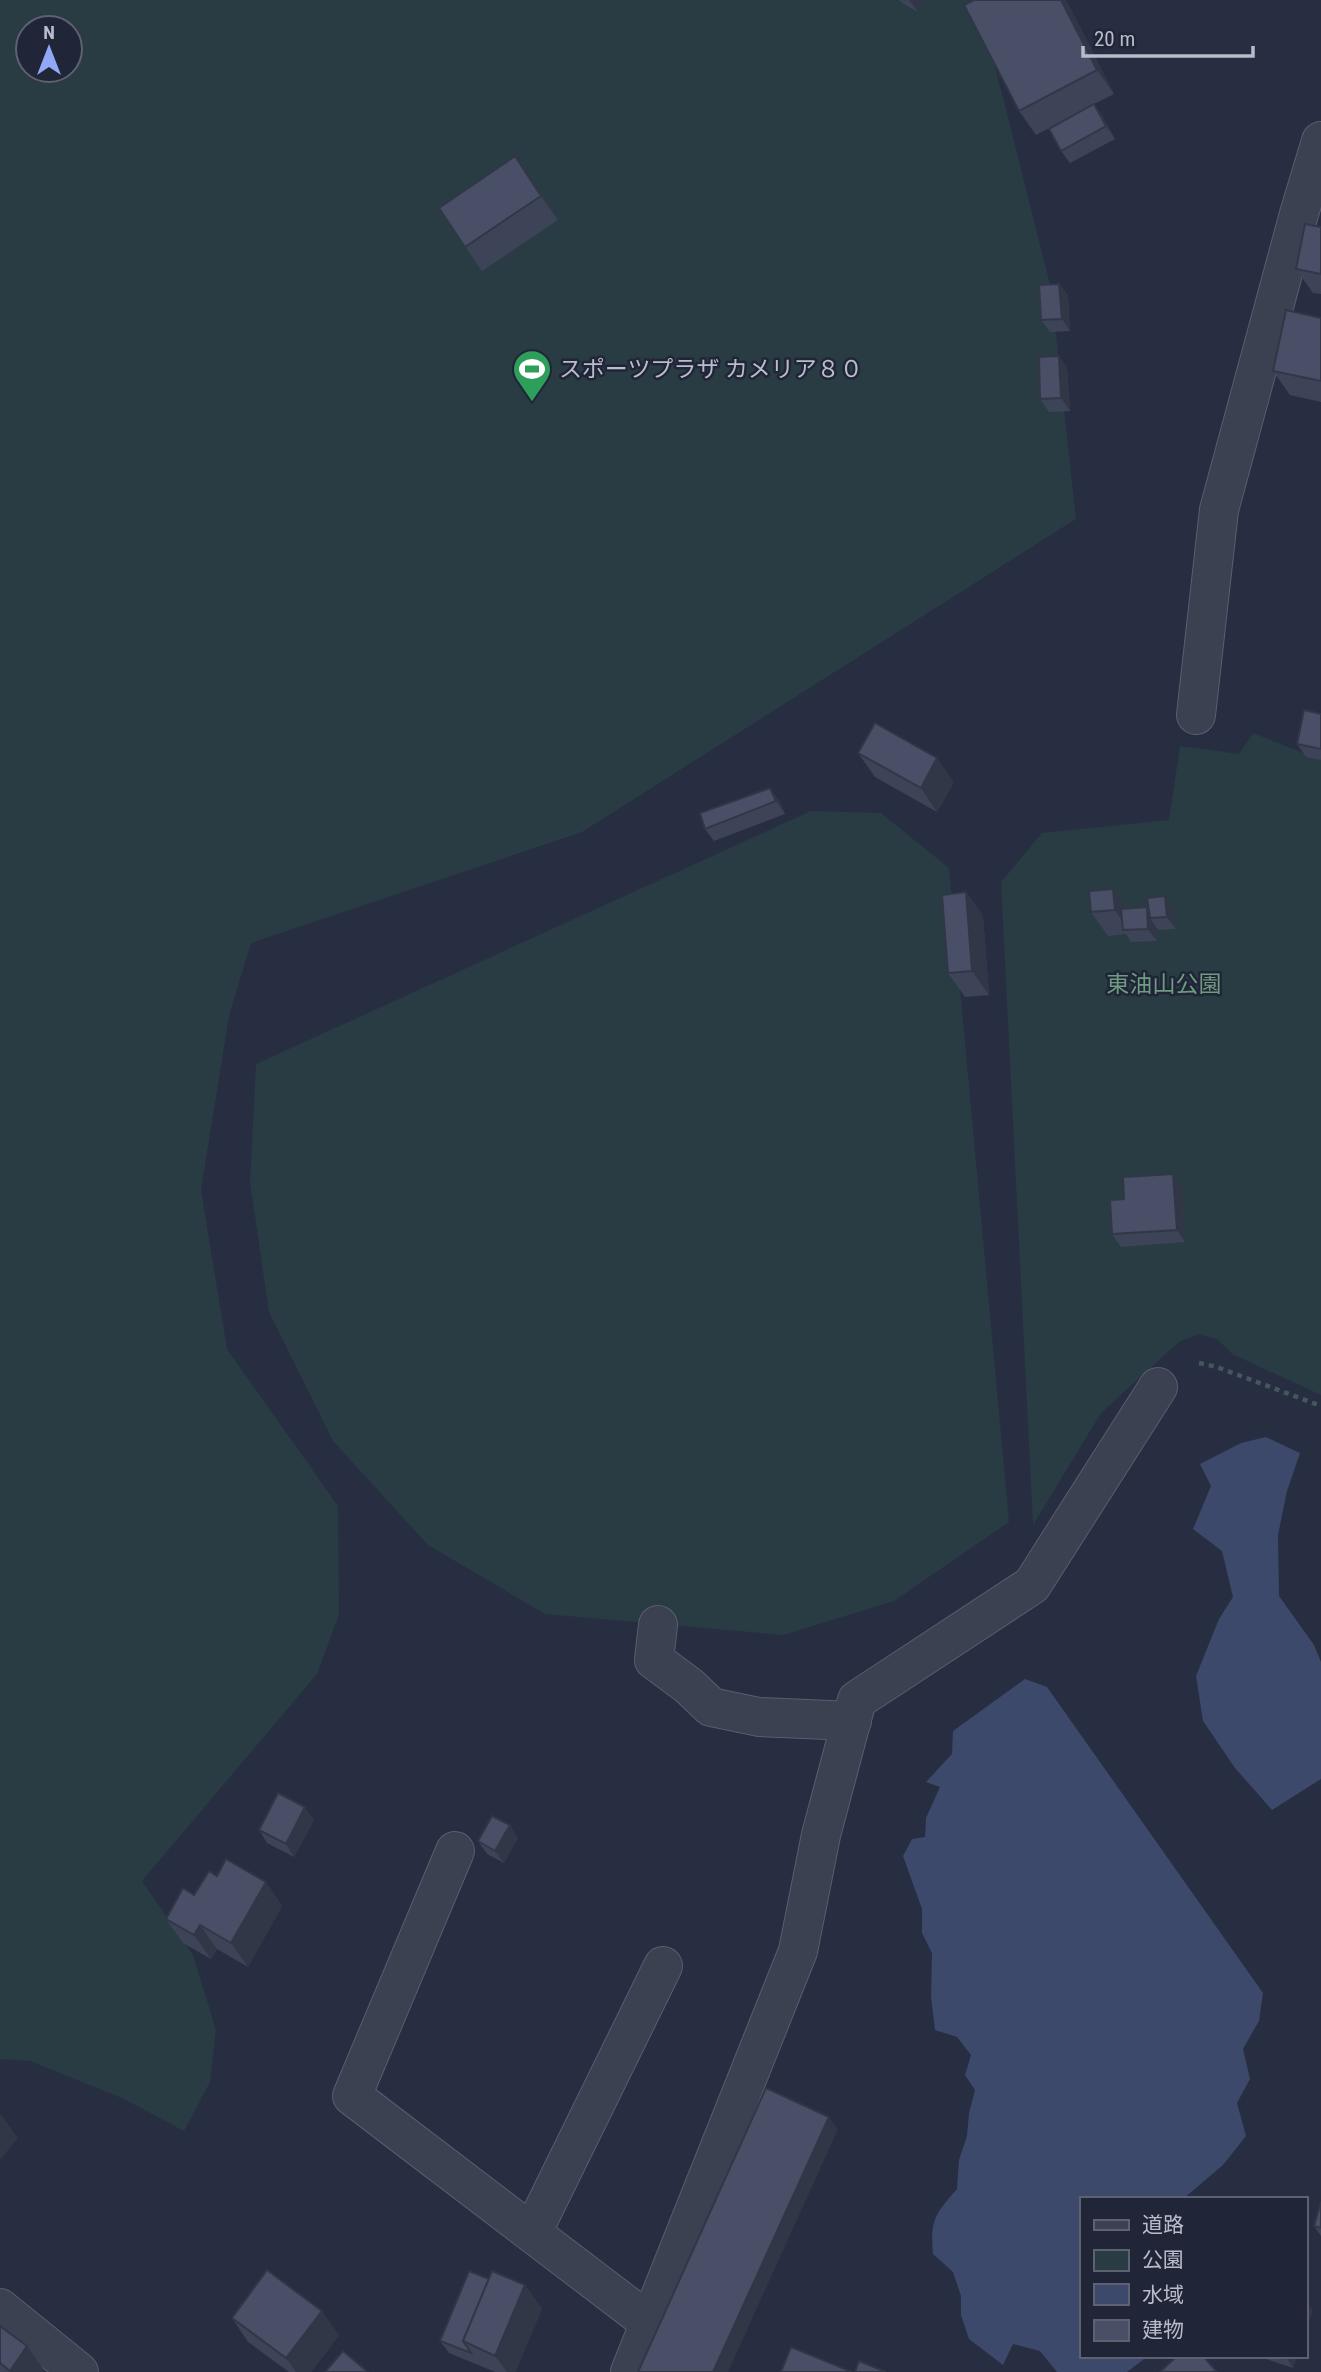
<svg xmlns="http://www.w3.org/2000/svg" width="1321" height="2372" viewBox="0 0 1321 2372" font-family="'Roboto Condensed','Noto Sans JP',sans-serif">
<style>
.green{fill:#293b43;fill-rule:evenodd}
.water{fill:#3d496a}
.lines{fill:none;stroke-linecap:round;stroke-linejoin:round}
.minor-casing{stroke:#595e6f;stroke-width:40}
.path{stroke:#44575c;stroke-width:4.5;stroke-dasharray:5 5;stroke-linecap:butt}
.minor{stroke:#3b4151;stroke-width:38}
.wall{fill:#3e4458}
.shaded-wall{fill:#323747}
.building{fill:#484f66;stroke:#323747;stroke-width:2}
.labels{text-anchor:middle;stroke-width:5;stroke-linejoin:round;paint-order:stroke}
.poi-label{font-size:23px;fill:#b8bccb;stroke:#202537;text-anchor:start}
.park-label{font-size:23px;fill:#6f9c81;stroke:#202537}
</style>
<rect width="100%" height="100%" fill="#272e42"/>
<!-- green -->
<g class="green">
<path d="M0,0h1000l-14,31 65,257 25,231 -494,313 -331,111 -22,73 -28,174 26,159 111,157 1,108 -22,60 -175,207 51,74 23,75 -6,52 -26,49 -60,-32 -94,-38 -30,-2zM28,28h42v42h-42z"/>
<path d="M1253,733l68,27v635l-89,-41 -15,-15 -19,-5 -19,8 -78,71 -68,112 -32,-643 41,-49 127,-13 11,-74 59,8z"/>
<path d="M811,811l70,2 68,55 60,654 -115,79 -111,34 -238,-21 -117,-69 -95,-104 -64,-129 -19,-130 6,-118z"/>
</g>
<!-- water -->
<g class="water">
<path d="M1266,1437l34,16 -13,38 -9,44 1,61 35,49 7,17v117l-49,31 -37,-42 -32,-47 -7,-45 23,-57 14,-22 -11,-46 -29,-22 18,-43 -11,-22 41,-21z"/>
<path d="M1025,1679l22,8 216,306 -4,28 -16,28 7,30 -13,24 9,33 -23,29 -40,34h-102v157h67l-21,16h-70l-17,-21 -27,-7 -10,21 -34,-26 -8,-24v-19l-8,-24 -20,-18c-3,-34 2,-40 24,-65l2,-29 8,-24 2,-23 6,-23 -10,-15 6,-20 -14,-18 -22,-7 -4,-33 1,-44 -10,-20v-24l-19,-53 9,-17 13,-2 1,-19 14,-31 -14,-5 26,-28 1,-23z"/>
</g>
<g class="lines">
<defs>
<g id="minor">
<path d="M1196,715l23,-205 80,-296 22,-73"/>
<path d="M658,1625l-4,35 35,26 22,21 48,10 93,4"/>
<path d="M455,1851l-103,245 298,227"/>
<path d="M532,2233l131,-267"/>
<path d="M0,2308l79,64"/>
<path d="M630,2372l168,-421 23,-116 36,-135 175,-115 126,-198"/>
</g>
</defs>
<!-- minor casing -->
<use href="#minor" class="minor-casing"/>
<!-- path -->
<path class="path" d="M1199,1363l18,4 104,39"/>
<!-- minor -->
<use href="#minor" class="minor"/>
</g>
<!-- wall -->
<g class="wall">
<path d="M899,0h26l-7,12 -16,-9z"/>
<path d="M1066,0l48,94 -20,10 9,13 12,22 -45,24 -9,-12 29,-44 -54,28 -17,-24z"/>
<path d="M532,180l26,40 -76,51 -43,-63z"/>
<path d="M1321,227v67l-8,-1 -17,-24z"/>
<path d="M1059,284l9,12 2,35 -20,1 -9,-12z"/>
<path d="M1321,318v84l-31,-7 -17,-24z"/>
<path d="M1059,356l8,12 3,43 -21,1 -9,-13z"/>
<path d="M1321,714v46l-15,-3 -9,-13z"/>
<path d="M858,753l96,29 -17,30 -62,-35z"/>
<path d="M779,800l6,14 -71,27 -9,-12z"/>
<path d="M1113,889l14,20 20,-2 2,2 24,-1 3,21 -18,1 -2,-3 1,14 -26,1 -5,-8 -18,2 -17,-24z"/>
<path d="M966,892l17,24 6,79 -24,2 -17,-24z"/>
<path d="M1182,1186l3,56 -64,5 -9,-13 12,-35z"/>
<path d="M314,1820l-20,37 -27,-14 -8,-13z"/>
<path d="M518,1838l-14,25 -17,-9 -9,-13z"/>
<path d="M217,1876l49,6 16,24 -34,61 -31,-18 -6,10 -28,-16 -17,-24z"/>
<path d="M1321,2202v34l-7,-10z"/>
<path d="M489,2279l36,6 17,24 -27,63h-20l-46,-19 -9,-12z"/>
<path d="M232,2318l107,17 -28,37h-22l-41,-30z"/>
<path d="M0,2326l27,20 17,24 -1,2h-43z"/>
<path d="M1257,2356h40l-4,12z"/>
</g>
<!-- shaded-wall -->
<g class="shaded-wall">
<path d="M909,0h16l-7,12z"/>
<path d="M1061,0h5l48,94 -17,-24z"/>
<path d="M1094,104l9,13 12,22 -9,-13z"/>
<path d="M515,156l17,24 26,40 -17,-24z"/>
<path d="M1059,284l9,12 2,35 -8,-12z"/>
<path d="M1059,356l8,12 3,43 -9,-13z"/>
<path d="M937,758l17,24 -17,30 -16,-24z"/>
<path d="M770,788l9,12 6,14 -9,-13z"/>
<path d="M1113,889l17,24 -2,17 -13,-20z"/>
<path d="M966,892l17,24 6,79 -17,-24z"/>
<path d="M1165,896l8,12 3,21 -9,-12z"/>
<path d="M1147,907l7,10 -4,1 6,9 1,14 -9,-12z"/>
<path d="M1173,1174l9,12 3,56 -8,-12z"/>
<path d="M305,1807l9,13 -20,37 -8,-13z"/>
<path d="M510,1825l8,13 -14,25 -9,-12z"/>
<path d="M266,1882l16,24 -34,61 -17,-24z"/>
<path d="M200,1925l17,24 -6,10 -17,-24z"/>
<path d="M1,2114l17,24 -18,22v-44z"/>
<path d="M829,2117l9,12 -110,243h-15z"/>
<path d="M525,2285l17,24 -27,63h-8l-12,-16z"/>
<path d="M1305,2300l8,11 -8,21z"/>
<path d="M322,2311l17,24 -28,37h-15l-10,-14z"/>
<path d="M27,2346l17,24 -1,2h-32l-1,-1z"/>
<path d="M1285,2356h12l-4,12z"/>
</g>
<!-- building -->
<g class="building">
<path d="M974,0h87l36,70 -78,41 -55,-106z"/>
<path d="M1094,104l12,22 -45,25 -12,-22z"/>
<path d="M515,156l26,40 -76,51 -26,-39z"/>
<path d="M1305,224l16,3v47l-25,-5z"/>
<path d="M1059,284l3,35 -21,1 -2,-35z"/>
<path d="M1286,310l35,8v63l-48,-10z"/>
<path d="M1059,356l2,42 -21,1 -1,-42z"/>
<path d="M1304,710l17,4v35l-24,-5z"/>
<path d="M875,723l62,35 -16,30 -63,-35z"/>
<path d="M770,788l6,13 -71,28 -5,-16z"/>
<path d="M1113,889l2,21 -24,2 -2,-21z"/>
<path d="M966,892l6,79 -24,2 -6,-78z"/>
<path d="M1165,896l2,21 -17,1 -3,-20z"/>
<path d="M1147,907l1,22 -25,1 -2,-21z"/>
<path d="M1173,1174l4,56 -65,4 -2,-34 14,-1 -1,-22z"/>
<path d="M278,1793l27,14 -19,37 -27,-14z"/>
<path d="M492,1816l18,9 -15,26 -17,-10z"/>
<path d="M226,1859l40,23 -35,61 -31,-18 -6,10 -28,-16 17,-31 11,7 15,-24 8,5z"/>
<path d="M766,2088l63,29 -116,255h-75z"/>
<path d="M1321,2202v26l-7,-2z"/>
<path d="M267,2270l55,41 -36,47 -54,-40z"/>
<path d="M469,2271l20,8 -26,62 8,12 -31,-12z"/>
<path d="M492,2271l33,14 -30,71 -32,-15z"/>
<path d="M0,2326l27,20 -17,25 -10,-8z"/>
<path d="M791,2347l61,25h-71z"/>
<path d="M343,2351l25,21h-43z"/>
<path d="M1177,2356h26l14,16h-57z"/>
<path d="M859,2361l27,11h-31z"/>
</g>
<!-- icons -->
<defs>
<symbol id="stadium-pin" viewBox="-11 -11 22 30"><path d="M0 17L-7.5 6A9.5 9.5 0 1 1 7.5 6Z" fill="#2e9e5b" stroke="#202537"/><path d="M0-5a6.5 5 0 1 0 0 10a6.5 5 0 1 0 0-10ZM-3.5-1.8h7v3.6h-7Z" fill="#fff"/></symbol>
</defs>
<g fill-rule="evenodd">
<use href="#stadium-pin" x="510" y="347" width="44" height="60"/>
</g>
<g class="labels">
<!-- poi labels -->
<g class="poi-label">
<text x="559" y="377">スポーツプラザ カメリア８０</text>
</g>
<!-- park labels -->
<g class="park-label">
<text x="1164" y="992">東油山公園</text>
</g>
</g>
<!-- legend -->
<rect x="1080" y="2197" width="228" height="161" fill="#202537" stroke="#5d6172" stroke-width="2"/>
<rect x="1094" y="2220" width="35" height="10" fill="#3b4151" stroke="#5d6172" stroke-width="2"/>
<text x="1142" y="2232" font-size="21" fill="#b8bccb">道路</text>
<rect x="1094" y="2250" width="35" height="21" fill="#293b43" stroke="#5d6172" stroke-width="2"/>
<text x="1142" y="2267" font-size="21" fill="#b8bccb">公園</text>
<rect x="1094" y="2284" width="35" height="21" fill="#3d496a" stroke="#5d6172" stroke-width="2"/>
<text x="1142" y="2302" font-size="21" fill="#b8bccb">水域</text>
<rect x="1094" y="2320" width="35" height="21" fill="#484f66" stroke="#5d6172" stroke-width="2"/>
<text x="1142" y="2337" font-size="21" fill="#b8bccb">建物</text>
<!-- north arrow -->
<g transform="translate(49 49)"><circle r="33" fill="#202537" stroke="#5d6172" stroke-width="2"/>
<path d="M0-5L12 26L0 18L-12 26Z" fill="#91a8f7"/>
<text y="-10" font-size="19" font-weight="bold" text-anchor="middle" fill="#b8bccb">N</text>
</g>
<!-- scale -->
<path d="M1083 46v10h170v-10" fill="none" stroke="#b8bccb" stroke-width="3.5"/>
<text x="1094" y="46" font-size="21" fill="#b8bccb" stroke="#202537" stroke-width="5" paint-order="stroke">20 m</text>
</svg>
